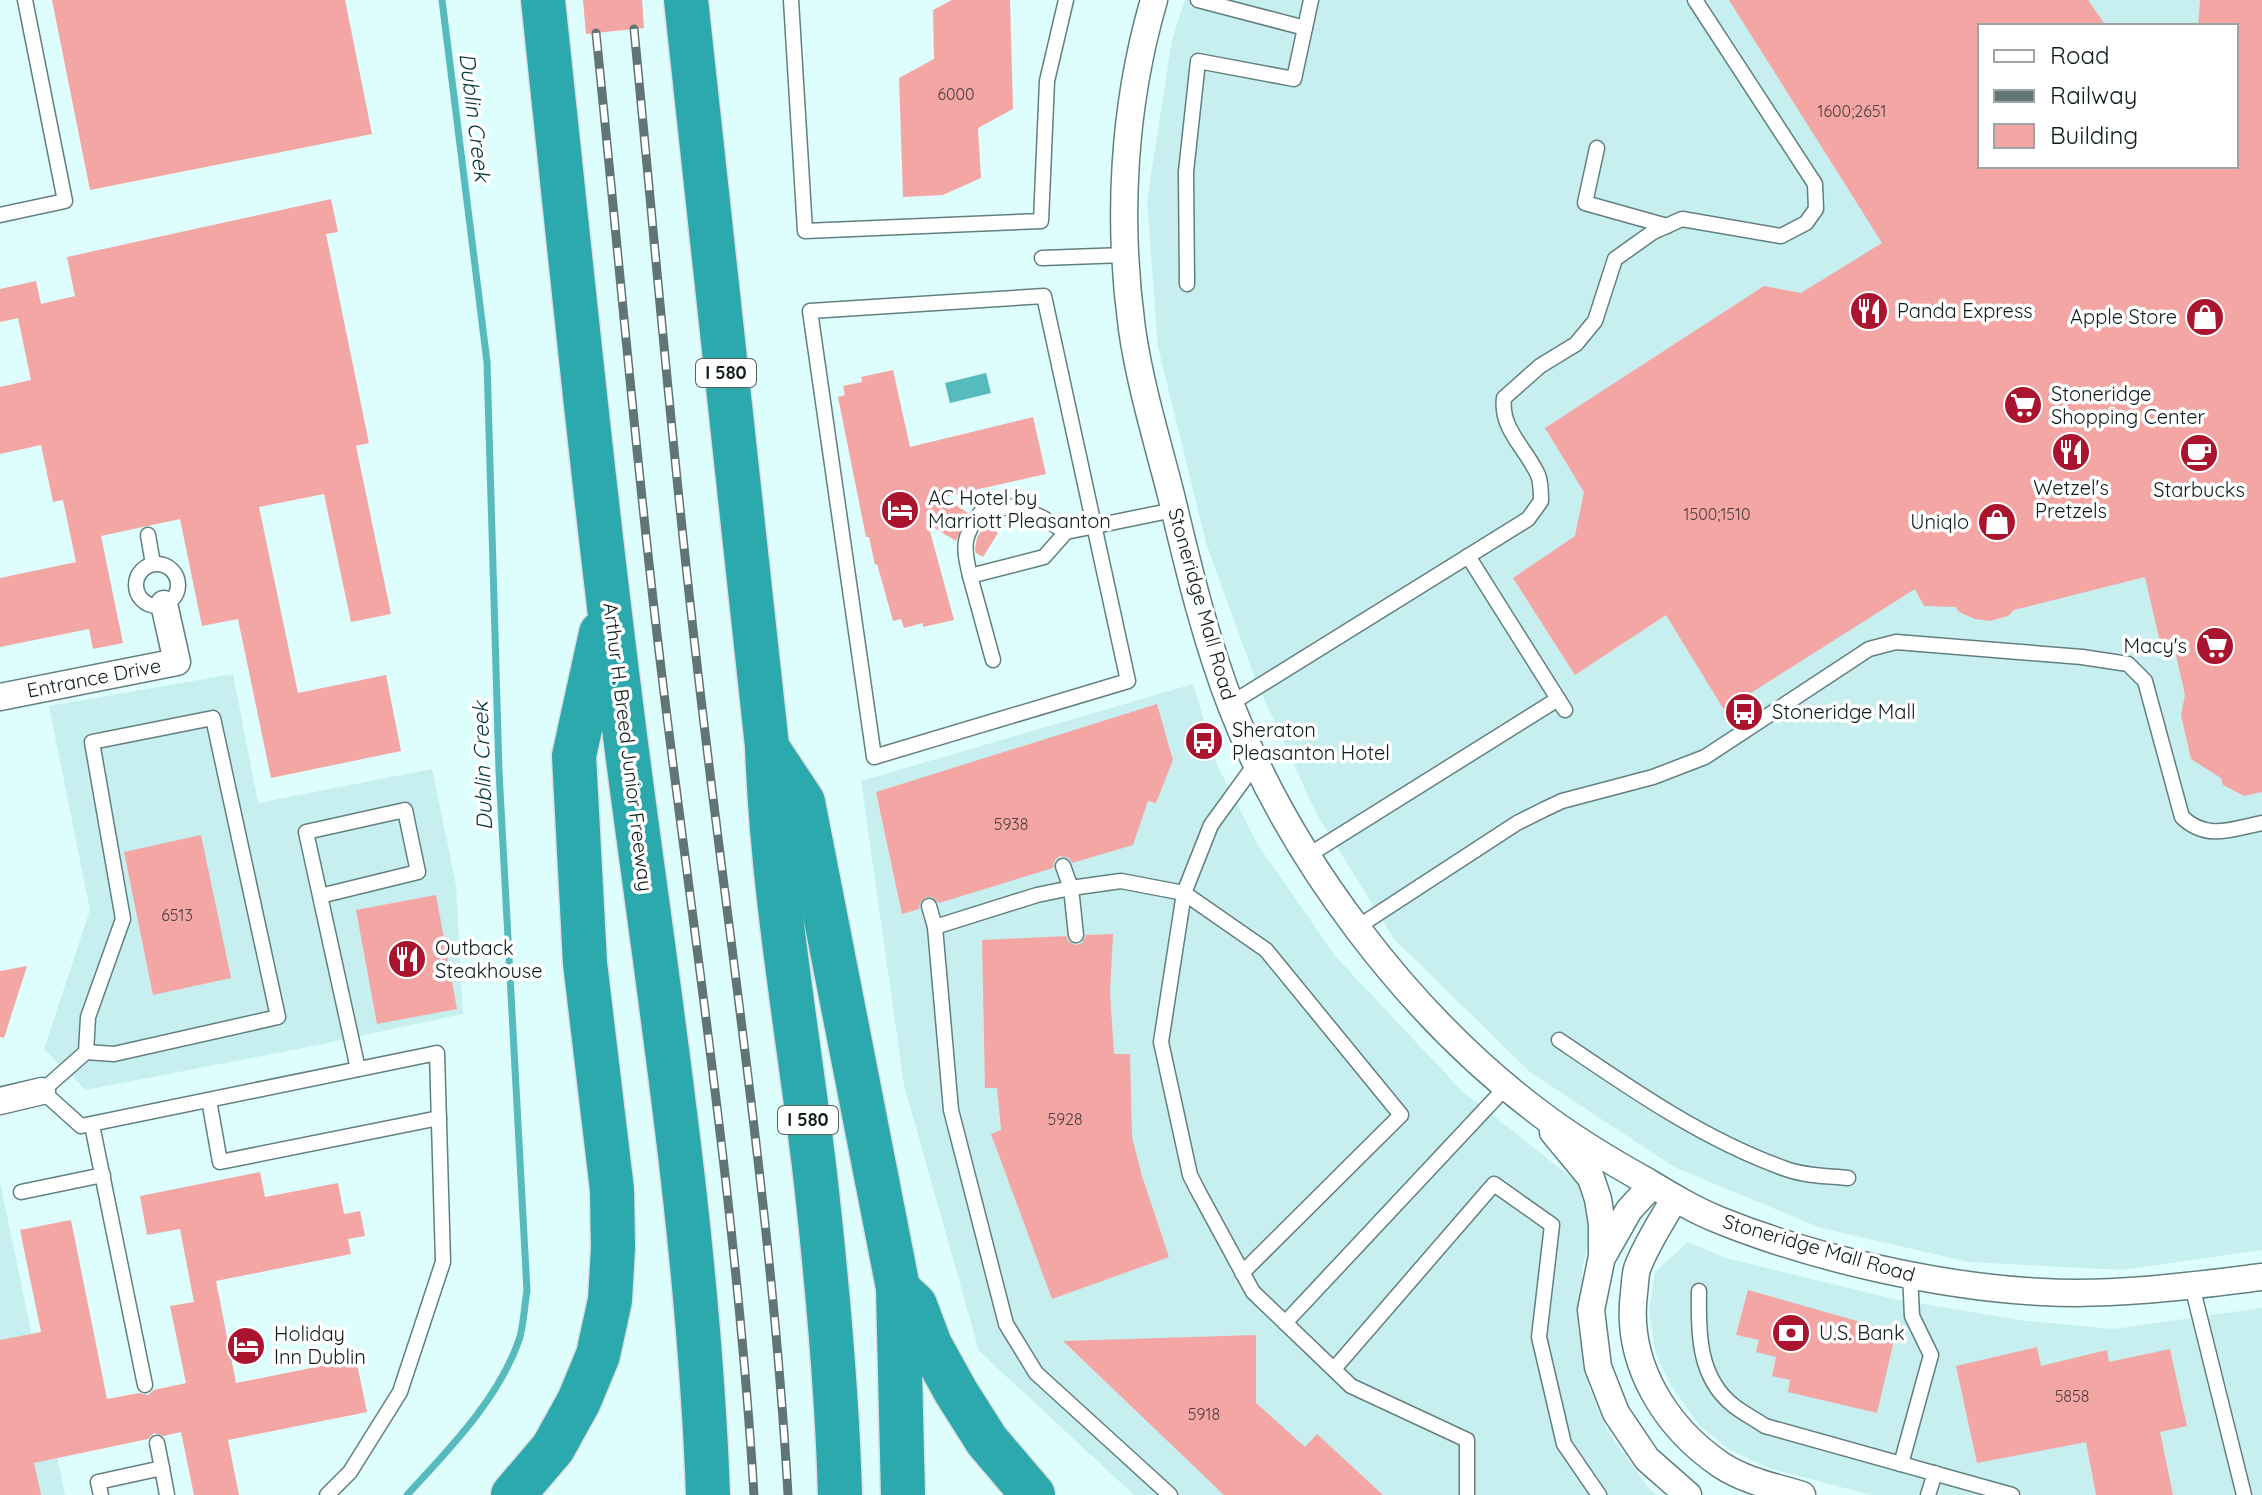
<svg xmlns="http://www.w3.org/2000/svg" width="2262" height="1495" viewBox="0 0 2262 1495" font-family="Quicksand,sans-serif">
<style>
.built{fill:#c7eff0;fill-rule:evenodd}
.water{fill:#57babc}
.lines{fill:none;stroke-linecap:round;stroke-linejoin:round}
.stream{stroke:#57babc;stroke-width:7}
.building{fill:#f4a6a5}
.service-casing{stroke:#637f80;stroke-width:17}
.minor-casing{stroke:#637f80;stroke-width:29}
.motorway-casing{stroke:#dedfdf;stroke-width:47}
.service{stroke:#fff;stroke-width:14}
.minor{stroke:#fff;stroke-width:26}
.motorway{stroke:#2ca9ad;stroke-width:44}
.rail-casing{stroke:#627575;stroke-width:9}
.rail{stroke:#fff;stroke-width:6;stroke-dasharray:18;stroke-linecap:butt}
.labels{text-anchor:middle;stroke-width:7;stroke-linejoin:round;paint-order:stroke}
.number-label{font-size:16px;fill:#493e3e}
.shield{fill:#fff;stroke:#586060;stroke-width:2}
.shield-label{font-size:18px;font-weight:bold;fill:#101c1c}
.poi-label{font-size:20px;fill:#101c1c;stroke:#fff;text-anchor:start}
.street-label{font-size:20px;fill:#101c1c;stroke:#fff}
.water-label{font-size:22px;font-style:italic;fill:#08393a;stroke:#fff}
</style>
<rect width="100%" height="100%" fill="#defdfd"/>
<!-- built -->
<g class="built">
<path d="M1185,0h1077v1250l-140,20 -153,-8 -148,-34 -147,-61 -144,-95 -136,-133 -77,-124 -61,-134 -50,-138 -48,-196 -11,-146 25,-161zM1980,26h256v140h-256z"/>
<path d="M233,674l25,129 174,-34 24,116 7,129 -150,32 -227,44 -42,-41 46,-139 -41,-204z"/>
<path d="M1193,684l25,83 40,78 78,112 126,134 123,97 8,38 -10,39 -5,63 11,59 19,45 42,58 8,5h-524l-155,-144 -75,-266 -43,-304z"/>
<path d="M0,1182l65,313h-65z"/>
<path d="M1688,1242l38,16 167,41 133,22 88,8 148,-21v187h-391l-102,-27 -39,-18 -30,-24 -28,-39 -16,-33 -7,-43 6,-39z"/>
</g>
<!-- water -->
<path class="water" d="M986,373l5,20 -41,10 -5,-20z"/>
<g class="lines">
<!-- stream -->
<path class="stream" d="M407,1495c42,-46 91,-95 112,-155 5,-15 5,-33 8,-49l-28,-520 -12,-409 -45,-362"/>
</g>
<!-- building -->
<g class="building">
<path d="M52,0h293l27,134 -282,56z"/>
<path d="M583,0h59l2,28 -58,6z"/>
<path d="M952,0h58l3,109 -35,19 3,50 -38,17 -40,2 -4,-119 35,-19 -1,-49z"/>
<path d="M1729,0h359l18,26h-126v140h256v-140h-38l2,-26h62v792l-18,4 -21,-11 -2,-7 -30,-19 -10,-44 4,-20 -10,-44 -15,-9 -15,-65 -131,33 -6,6 -18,5 -15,-2 -16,-7 -3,-5 -32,-1 -9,-17 -191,121 -58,-95 -91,60 -62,-97 62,-42 9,-44 -39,-64 219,-142 37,7 81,-50z"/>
<path d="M331,199l7,33 -12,2 43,209 -13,3 35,168 -40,8 -27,-128 -65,13 39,186 88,-18 15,76 -130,27 -33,-159 -36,7 -22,-107 -79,17 22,107 -30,6 -4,-20 -89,18v-69l76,-16 -13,-62 -10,2 -12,-57 -41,9v-67l31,-7 -13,-62 -18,4v-33l36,-8 5,23 34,-8 -8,-39z"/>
<path d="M893,370l17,77 123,-30 13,57 -102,23 24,16 -12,28 -28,-17 26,96 -31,7v-4l-19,5 -3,-9 -8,2 -16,-57 -2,1 -6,-28h-3l-28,-140 7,-2 -2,-9 19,-4 -1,-5z"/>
<path d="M985,524l13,9 -15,24 -7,-4 -1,-4 2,-11z"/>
<path d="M1157,704l16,56 -17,43 -8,-2 -15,44 -61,18 -3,-5 -9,-2 -5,4 -2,8 -114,35 -7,-6h-6l-6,6 -1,6 -17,5 -26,-122z"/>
<path d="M201,835l30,143 -78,17 -29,-143z"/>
<path d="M436,895l21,114 -80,15 -21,-114z"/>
<path d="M1113,934l-3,58 4,62h16l2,83 10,39 27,81 -117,42 -61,-165 10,-4 -4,-42h-12l-3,-148 84,-4 2,5 8,4 6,-2 4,-8z"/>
<path d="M27,966l-23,72 -4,-1v-66z"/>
<path d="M260,1172l5,25 73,-14 6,31 16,-3 5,25 -17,3 3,15 -135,27 20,102 120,-24 11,53 -139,28 11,55h-45l-13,-63 -17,4 -10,-3 -6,6 -114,24 7,32h-41v-155l41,-8 -21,-102 51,-10 36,179 32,-6 9,2 6,-5 32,-7 -16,-77 24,-4 -14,-73 -33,6 -7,-39z"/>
<path d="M1748,1290l148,42 -19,81 -89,-21 2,-12 -18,-4 4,-19 -20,-5 3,-12 -23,-5z"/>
<path d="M1256,1335v68l49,44 12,-13 66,61h-159l-161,-154z"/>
<path d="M2037,1347l4,19 66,-16 2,12 61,-13 17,77 -27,6 13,63h-77l-10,-53 -109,21 -21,-97z"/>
</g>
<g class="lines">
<defs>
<g id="service">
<path d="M791,0l14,231 236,-10 6,-140 19,-81"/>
<path d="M1198,0l107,28"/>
<path d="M1597,148l-12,55 82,23"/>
<path d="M0,215l65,-14 -40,-201"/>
<path d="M1042,258l83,-3"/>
<path d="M1187,284l-1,-112 12,-111 96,18 17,-79"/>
<path d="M1044,296l84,385 -254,76 -64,-446z"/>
<path d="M1066,532l-22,25 -74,19c-7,-30 -8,-40 12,-65l34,-5 27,12 23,14 108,-22"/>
<path d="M148,535l5,29"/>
<path d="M1468,556l97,154"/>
<circle cx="157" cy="585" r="21"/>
<path d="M970,576l23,84"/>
<path d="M1230,704l298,-185 13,-18c0,-9 0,-19 -3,-26 -12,-27 -38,-46 -34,-77l36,-32 36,-22 19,-23 20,-62 38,-27 29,-13 99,17 25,-13 10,-14 -1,-25 -120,-184"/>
<path d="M1307,856l251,-157"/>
<path d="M1063,866l8,22 5,47"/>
<path d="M320,896l98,-24 -13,-62 -99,22 52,237"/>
<path d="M929,906l6,21 102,-32 34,-7 50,-7 63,12 27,-68 45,-62"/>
<path d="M935,927l16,183 55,214 30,49 134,122"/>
<path d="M1356,928l161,-105 28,-14 17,-8 91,-24 52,-20 164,-108 27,-7 186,15 46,7 17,17 37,136c25,24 50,12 80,6"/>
<path d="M1559,1040c72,49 145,100 227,129 19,7 42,7 62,9"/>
<path d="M86,1052l2,-35 35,-98 -31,-177 121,-24 65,299 -164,37 -28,-2 -44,39 39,35 356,-73 6,209 -43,130 -50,80 -23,23"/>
<path d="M209,1100l11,62 219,-44"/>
<path d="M92,1125l53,260"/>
<path d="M21,1192l82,-17"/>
<path d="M1242,1273l159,-158 -135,-165 -82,-57 -23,149 29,133 7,14 56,103 98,94 116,54v55"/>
<path d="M2192,1286l52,209"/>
<path d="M1699,1291c-1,41 -1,87 35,115 9,7 21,13 31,20l247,69"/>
<path d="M1285,1323l222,-237"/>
<path d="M1334,1369l160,-185 58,41 -13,112 25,107 35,51"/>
<path d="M157,1443l5,25"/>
<path d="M1901,1464l30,-109 -19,-39 -2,-42"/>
<path d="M101,1495l-3,-13 64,-14 5,27"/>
<path d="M1928,1495l7,-22"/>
</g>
<g id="minor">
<path d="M1154,0c-31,106 -37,220 -22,329 8,56 25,111 39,166 17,71 34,144 61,213 59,151 176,306 306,404 34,26 72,49 110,70 23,14 46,28 71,38 94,38 221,67 323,72 73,4 147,-6 220,-15"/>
<path d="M0,697l177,-35 -13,-58"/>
<path d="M0,1101l42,-10"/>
<path d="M1553,1132l38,46 7,21 4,25v32l-11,54 7,57 18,46 31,46 41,36"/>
<path d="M1675,1198c-13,23 -29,46 -38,71 -2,7 -2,17 -3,24 -9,70 31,134 87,172 24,16 55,22 81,30"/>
<path d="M1604,1254l25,-44 23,-25"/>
</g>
<g id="motorway">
<path d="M543,0c27,253 52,506 85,759 32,245 71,488 80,736"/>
<path d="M686,0l81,746c5,144 31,286 48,428 12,107 22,214 25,321"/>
<path d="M768,749l35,53 95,486 5,207"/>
<path d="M903,1294l12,11 15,40 26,47 31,49 46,54"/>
<path d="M513,1495l40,-47 26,-47 19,-46 12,-55 3,-52 -1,-58 -27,-227 -11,-207 27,-123"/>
</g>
</defs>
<!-- service casing -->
<use href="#service" class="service-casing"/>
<!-- minor casing -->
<use href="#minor" class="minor-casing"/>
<!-- motorway casing -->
<use href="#motorway" class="motorway-casing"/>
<!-- service -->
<use href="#service" class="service"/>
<!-- minor -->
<use href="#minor" class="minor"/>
<!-- motorway -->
<use href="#motorway" class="motorway"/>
<defs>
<g id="rail">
<path d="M634,29c22,226 41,453 68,678 31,263 71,524 86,788"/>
<path d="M596,33c23,225 42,451 70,676 33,262 72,523 88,786"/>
</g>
</defs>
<!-- rail casing -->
<use href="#rail" class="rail-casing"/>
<!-- rail -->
<use href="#rail" class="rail"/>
</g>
<!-- icons -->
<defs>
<symbol id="restaurant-disc" viewBox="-11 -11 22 22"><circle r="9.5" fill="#aa142e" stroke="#fff"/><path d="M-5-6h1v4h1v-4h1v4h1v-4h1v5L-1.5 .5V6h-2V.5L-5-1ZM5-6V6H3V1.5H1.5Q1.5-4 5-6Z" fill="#fff"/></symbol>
<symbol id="shop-disc" viewBox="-11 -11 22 22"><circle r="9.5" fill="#aa142e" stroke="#fff"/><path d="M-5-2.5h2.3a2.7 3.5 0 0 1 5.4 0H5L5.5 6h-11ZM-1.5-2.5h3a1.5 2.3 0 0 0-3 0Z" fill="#fff"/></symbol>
<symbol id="supermarket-disc" viewBox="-11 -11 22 22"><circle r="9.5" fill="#aa142e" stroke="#fff"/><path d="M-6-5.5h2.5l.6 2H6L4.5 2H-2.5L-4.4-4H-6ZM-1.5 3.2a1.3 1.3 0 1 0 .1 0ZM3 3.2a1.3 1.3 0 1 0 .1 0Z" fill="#fff"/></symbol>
<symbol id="cafe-disc" viewBox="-11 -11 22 22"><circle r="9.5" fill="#aa142e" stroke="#fff"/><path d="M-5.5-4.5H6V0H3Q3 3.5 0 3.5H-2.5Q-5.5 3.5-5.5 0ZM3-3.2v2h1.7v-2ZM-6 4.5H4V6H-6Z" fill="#fff"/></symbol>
<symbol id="hotel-disc" viewBox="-11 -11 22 22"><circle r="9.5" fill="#aa142e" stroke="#fff"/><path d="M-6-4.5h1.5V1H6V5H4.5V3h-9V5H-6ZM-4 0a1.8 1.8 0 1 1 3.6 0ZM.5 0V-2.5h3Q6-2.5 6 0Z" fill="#fff"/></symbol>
<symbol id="bus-disc" viewBox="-11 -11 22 22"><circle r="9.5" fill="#aa142e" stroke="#fff"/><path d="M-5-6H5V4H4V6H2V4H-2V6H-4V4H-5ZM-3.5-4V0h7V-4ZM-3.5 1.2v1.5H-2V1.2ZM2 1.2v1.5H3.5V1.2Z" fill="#fff"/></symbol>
<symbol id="bank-disc" viewBox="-11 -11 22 22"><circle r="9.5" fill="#aa142e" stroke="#fff"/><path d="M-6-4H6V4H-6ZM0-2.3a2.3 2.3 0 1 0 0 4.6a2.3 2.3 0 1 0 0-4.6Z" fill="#fff"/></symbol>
</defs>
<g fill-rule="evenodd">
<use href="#restaurant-disc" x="1847" y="289" width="44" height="44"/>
<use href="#shop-disc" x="2183" y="295" width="44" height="44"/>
<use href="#supermarket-disc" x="2001" y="383" width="44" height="44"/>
<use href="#restaurant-disc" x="2049" y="430" width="44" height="44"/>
<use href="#cafe-disc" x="2177" y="431" width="44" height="44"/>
<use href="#hotel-disc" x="878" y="488" width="44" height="44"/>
<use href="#shop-disc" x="1975" y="500" width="44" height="44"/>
<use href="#supermarket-disc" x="2193" y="624" width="44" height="44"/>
<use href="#bus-disc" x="1722" y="690" width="44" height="44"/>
<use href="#bus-disc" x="1182" y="719" width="44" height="44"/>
<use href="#restaurant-disc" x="385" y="937" width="44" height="44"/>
<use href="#bank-disc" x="1769" y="1311" width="44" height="44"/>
<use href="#hotel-disc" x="224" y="1324" width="44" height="44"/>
</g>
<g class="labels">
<!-- number labels -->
<g class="number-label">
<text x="956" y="100">6000</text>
<text x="1852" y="117">1600;2651</text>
<text x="1717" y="520">1500;1510</text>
<text x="1011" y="830">5938</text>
<text x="177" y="921">6513</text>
<text x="1065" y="1125">5928</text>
<text x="2072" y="1402">5858</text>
<text x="1204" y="1420">5918</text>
</g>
<!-- shield labels -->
<g class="shield">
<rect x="696" y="359" width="60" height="28" rx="6"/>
<rect x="778" y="1106" width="60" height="28" rx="6"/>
</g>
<g class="shield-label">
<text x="726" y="379">I 580</text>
<text x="808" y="1126">I 580</text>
</g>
<!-- poi labels -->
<g class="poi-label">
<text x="1897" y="318">Panda Express</text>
<text x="2177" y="324" text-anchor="end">Apple Store</text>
<text x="2051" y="401">Stoneridge<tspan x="2051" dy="23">Shopping Center</tspan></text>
<text x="2071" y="495" text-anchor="middle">Wetzel's<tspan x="2071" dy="23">Pretzels</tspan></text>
<text x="2199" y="497" text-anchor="middle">Starbucks</text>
<text x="928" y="505">AC Hotel by<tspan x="928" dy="23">Marriott Pleasanton</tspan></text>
<text x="1969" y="529" text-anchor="end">Uniqlo</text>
<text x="2187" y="653" text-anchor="end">Macy's</text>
<text x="1772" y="719">Stoneridge Mall</text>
<text x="1232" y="737">Sheraton<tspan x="1232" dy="23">Pleasanton Hotel</tspan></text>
<text x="435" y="955">Outback<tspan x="435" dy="23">Steakhouse</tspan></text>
<text x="1819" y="1340">U.S. Bank</text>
<text x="274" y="1341">Holiday<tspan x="274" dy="23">Inn Dublin</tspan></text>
</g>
<!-- street labels -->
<g class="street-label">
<text transform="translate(1202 604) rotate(74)" y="7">Stoneridge Mall Road</text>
<text transform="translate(94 678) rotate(-11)" y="7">Entrance Drive</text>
<text transform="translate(628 747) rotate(83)" y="7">Arthur H. Breed Junior Freeway</text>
<text transform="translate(1819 1248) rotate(16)" y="7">Stoneridge Mall Road</text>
</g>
<!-- water labels -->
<g class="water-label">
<text transform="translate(475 117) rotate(83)" y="8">Dublin Creek</text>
<text transform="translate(482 766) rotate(-92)" y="8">Dublin Creek</text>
</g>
</g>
<!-- legend -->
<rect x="1978" y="24" width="260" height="144" fill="#ffffff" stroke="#9fa4a4" stroke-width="2"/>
<rect x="1994" y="50" width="40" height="12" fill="#ffffff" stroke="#9fa4a4" stroke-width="2"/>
<text x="2050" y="64" font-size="24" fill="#101c1c">Road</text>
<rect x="1994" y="90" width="40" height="12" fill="#627575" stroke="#9fa4a4" stroke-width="2"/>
<text x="2050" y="104" font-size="24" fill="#101c1c">Railway</text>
<rect x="1994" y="124" width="40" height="24" fill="#f4a6a5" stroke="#9fa4a4" stroke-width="2"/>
<text x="2050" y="144" font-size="24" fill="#101c1c">Building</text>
</svg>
